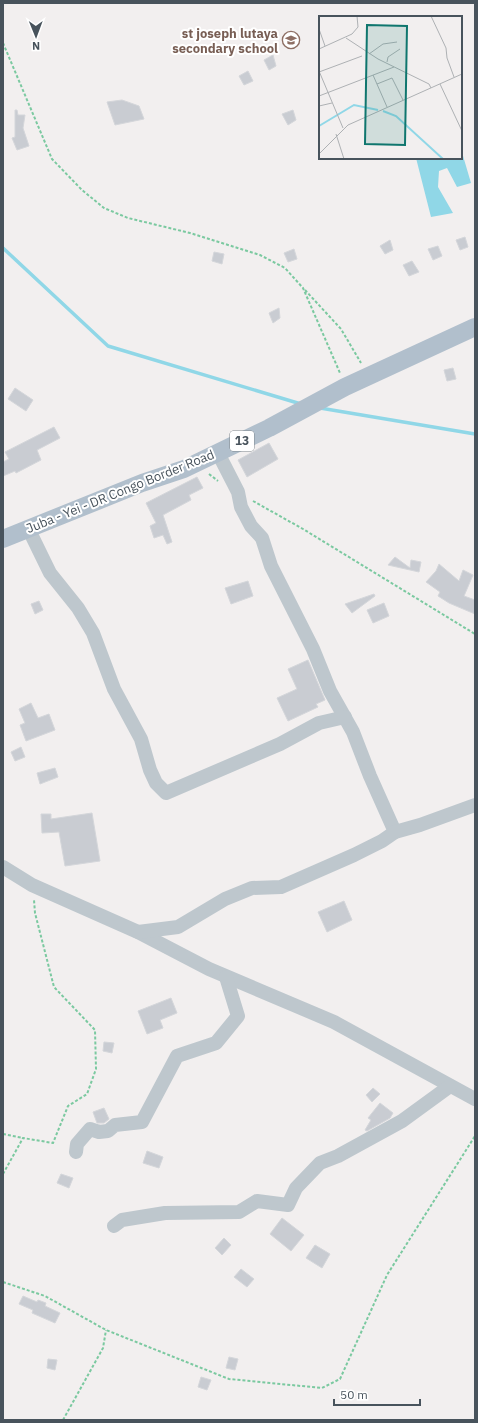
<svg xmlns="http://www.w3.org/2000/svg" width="478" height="1423" viewBox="0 0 478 1423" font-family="'IBM Plex Sans',sans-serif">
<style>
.water{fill:#90d7e7}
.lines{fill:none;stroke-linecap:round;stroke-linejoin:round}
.stream{stroke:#90d7e7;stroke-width:3.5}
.building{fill:#c9ccd2;stroke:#d4d6da}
.path{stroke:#7bc9a0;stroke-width:2;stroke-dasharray:3 2;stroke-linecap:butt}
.minor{stroke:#bec7cd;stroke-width:14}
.major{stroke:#b1bfcc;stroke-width:18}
.labels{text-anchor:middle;stroke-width:4;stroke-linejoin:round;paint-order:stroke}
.shield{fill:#fff;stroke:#7f878d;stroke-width:1}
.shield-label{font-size:12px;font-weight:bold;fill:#48535c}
.education-label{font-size:13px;font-weight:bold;fill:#785e54;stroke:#fff;text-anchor:end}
.street-label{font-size:13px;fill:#48535c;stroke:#fff}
.inset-river{fill:none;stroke:#90d7e7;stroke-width:2}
.inset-road{fill:none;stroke:#aeb1b4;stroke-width:1}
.view{fill:#0f766e;fill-opacity:0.15;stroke:#0f766e;stroke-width:2}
.inset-edge{fill:none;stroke:#48535c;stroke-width:2}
</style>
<rect width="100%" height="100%" fill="#f2efef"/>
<!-- water -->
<path class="water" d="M461,149l10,34 -14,4 -10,-19 -8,3 -1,16 15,26 -22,4 -15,-59h21v2h7v-2h17z"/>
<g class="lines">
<!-- stream -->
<g class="stream">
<path d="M3,248l105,98 193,58"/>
<path d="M320,408l155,26"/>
</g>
</g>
<!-- building -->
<g class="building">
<path d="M273,55l3,11 -7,4 -5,-10z"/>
<path d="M248,71l5,10 -9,4 -5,-9z"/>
<path d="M122,100l17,6 5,13 -29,6 -8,-23z"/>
<path d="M15,110h2l1,5h7l-2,13 6,18 -12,4 -5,-12 3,-1z"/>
<path d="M293,110l3,10 -8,5 -6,-11z"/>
<path d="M465,237l3,10 -8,3 -4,-10z"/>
<path d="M390,240l3,10 -8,4 -5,-8z"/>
<path d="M438,246l4,10 -9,4 -5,-11z"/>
<path d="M294,249l3,10 -9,3 -4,-9z"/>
<path d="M214,252l10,2 -2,10 -10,-3z"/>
<path d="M412,261l7,11 -10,4 -6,-11z"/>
<path d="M279,308l1,10 -7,5 -4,-10z"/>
<path d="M453,368l3,11 -9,2 -3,-11z"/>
<path d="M15,388l18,12 -7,11 -18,-12z"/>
<path d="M54,427l6,11 -23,12 4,10 -25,13 -1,-2 -12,5v-14l6,-3 -4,-7z"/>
<path d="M269,443l9,16 -31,18 -9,-17z"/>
<path d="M197,477l6,11 -14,7 2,5 -28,15 9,27 -5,2 -4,-9 -9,3 -4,-12 6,-3 -10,-20z"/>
<path d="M395,557l15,11 1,-8 10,2 -2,10 -31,-7z"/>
<path d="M439,564l20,17 4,-11 10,5 -9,21 11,4v14l-26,-11 -11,-7 2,-4 -14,-10 10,-11z"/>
<path d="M248,581l5,15 -22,8 -6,-16z"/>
<path d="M374,594l1,2 -23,17 -7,-9z"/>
<path d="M39,601l4,9 -8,4 -4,-10z"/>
<path d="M384,603l5,13 -16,7 -6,-13z"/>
<path d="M308,660l17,40 -9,4 2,3 -30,14 -11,-23 20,-9 -9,-20z"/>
<path d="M31,703l7,15 11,-4 6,16 -29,11 -6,-16 5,-2 -6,-14z"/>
<path d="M21,747l4,10 -10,4 -4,-9z"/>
<path d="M55,768l3,9 -18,7 -3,-11z"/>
<path d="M92,813l8,48 -35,5 -6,-34 -17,1 -1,-19h10v5z"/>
<path d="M344,901l8,19 -25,12 -9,-20z"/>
<path d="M171,998l6,15 -17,7 3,8 -16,6 -9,-23z"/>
<path d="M104,1042l10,1 -2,10 -9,-2z"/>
<path d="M373,1088l7,6 -8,8 -6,-7z"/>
<path d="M380,1103l13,10 -3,5 -23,13 -2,-1 6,-10 -3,-2z"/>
<path d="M104,1108l5,11 -5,4h-7l-4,-11z"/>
<path d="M147,1151l16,6 -4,11 -16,-5z"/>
<path d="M61,1174l12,4 -4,10 -12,-5z"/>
<path d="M282,1218l22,17 -13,16 -21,-17z"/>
<path d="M224,1238l7,7 -9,10 -7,-7z"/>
<path d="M315,1245l15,9 -8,14 -16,-10z"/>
<path d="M241,1269l13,10 -7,8 -13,-10z"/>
<path d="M23,1296l14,6 1,-2 8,3 -1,3 15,7 -5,10 -23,-10 1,-3 -14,-6z"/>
<path d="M229,1357l9,2 -3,11 -9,-2z"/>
<path d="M48,1359l9,1 -2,10 -8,-2z"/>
<path d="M201,1377l10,3 -4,10 -9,-3z"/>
</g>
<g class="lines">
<!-- path -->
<g class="path">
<path d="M3,43l49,116 30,31 22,18 24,10 62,15 70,22 25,13 18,20 37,85"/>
<path d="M305,290l36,39 20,34"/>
<path d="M209,474l9,7"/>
<path d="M253,501l50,28 172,105"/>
<path d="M3,1134l20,4"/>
<path d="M3,1174l20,-36 30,5 15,-37 19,-12 9,-25 -1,-39 -41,-43 -19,-74 -1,-13"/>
<path d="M3,1282l42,14 61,34 123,49 93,9 18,-9 47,-104 88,-139"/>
<path d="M63,1420l40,-72 3,-18"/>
<path d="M386,1420h10"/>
</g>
<!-- minor -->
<g class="minor">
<path d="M218,453l20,39 3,15 10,19 11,12 9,28 42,83 17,42 23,41 17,44 25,56"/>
<path d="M28,528l22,45 28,35 15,25 21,56 27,50 9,31 6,13 10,10 114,-49 39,-21 26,-6"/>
<path d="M3,867l29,18 106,47 71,37 125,53 141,77"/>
<path d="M138,932l40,-5 47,-28 27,-11 29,-1 73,-32 28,-14 13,-9 25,-7 55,-20"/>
<path d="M76,1152l1,-8 13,-15 9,3 9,-1 7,-6 27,-3 35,-66 39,-13 22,-27 -12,-39"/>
<path d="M114,1226l8,-6 43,-7 74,-1 18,-11 31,4 8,-17 24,-25 18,-7 64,-35 48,-35"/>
</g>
<!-- major -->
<path class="major" d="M3,539l139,-56 42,-14 85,-41 76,-41 130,-60"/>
</g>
<!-- icons -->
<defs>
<symbol id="school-ring" viewBox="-11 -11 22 22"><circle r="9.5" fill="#fff" stroke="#8d6e63" stroke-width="1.5"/><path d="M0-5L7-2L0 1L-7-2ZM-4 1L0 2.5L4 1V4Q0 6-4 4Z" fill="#8d6e63"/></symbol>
</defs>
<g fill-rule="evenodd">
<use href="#school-ring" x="281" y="30" width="20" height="20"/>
</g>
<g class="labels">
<!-- shield labels -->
<rect class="shield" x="230" y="431" width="24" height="20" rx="3"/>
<g class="shield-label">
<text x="242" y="445">13</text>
</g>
<!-- education labels -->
<g class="education-label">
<text x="278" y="38">st joseph lutaya<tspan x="278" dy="15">secondary school</tspan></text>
</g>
<!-- street labels -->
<g class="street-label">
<text transform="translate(120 491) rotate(-22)" y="5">Juba - Yei - DR Congo Border Road</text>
</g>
</g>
<!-- overview -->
<g transform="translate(319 16)">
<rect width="143" height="143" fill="#f2efef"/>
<path class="inset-river" d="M64,95l13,5 47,43M0,110l35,-21 24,5"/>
<path class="inset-road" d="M112,0l15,32 1,10 7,19M0,13l6,17M27,22l32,21 51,25 2,4M0,33l33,-15 6,-7 -1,-11M50,38l14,-10 14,-2M68,46l1,-5 12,-8M0,55l24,57M0,56l43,-16M54,59l14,32M58,68l15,-6 11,22M121,68l22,47M0,80l75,-29M0,90l13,-3M17,118l8,25M0,138l29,-29 114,-51"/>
<path class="view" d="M48,9l40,1 -2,119 -40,-1z"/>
<rect width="143" height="143" class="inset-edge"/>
</g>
<!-- border -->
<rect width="478" height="1423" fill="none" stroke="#48535c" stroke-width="8"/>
<!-- north arrow -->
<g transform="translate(36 36) rotate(179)" stroke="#ffffff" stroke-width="3" paint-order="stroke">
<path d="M0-3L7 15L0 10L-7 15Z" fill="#48535c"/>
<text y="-6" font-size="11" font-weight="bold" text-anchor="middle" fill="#48535c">N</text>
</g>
<!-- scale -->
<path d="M334 1399v6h86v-6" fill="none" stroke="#48535c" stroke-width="2"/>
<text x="340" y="1399" font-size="12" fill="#48535c" stroke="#ffffff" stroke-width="3" paint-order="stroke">50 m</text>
</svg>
